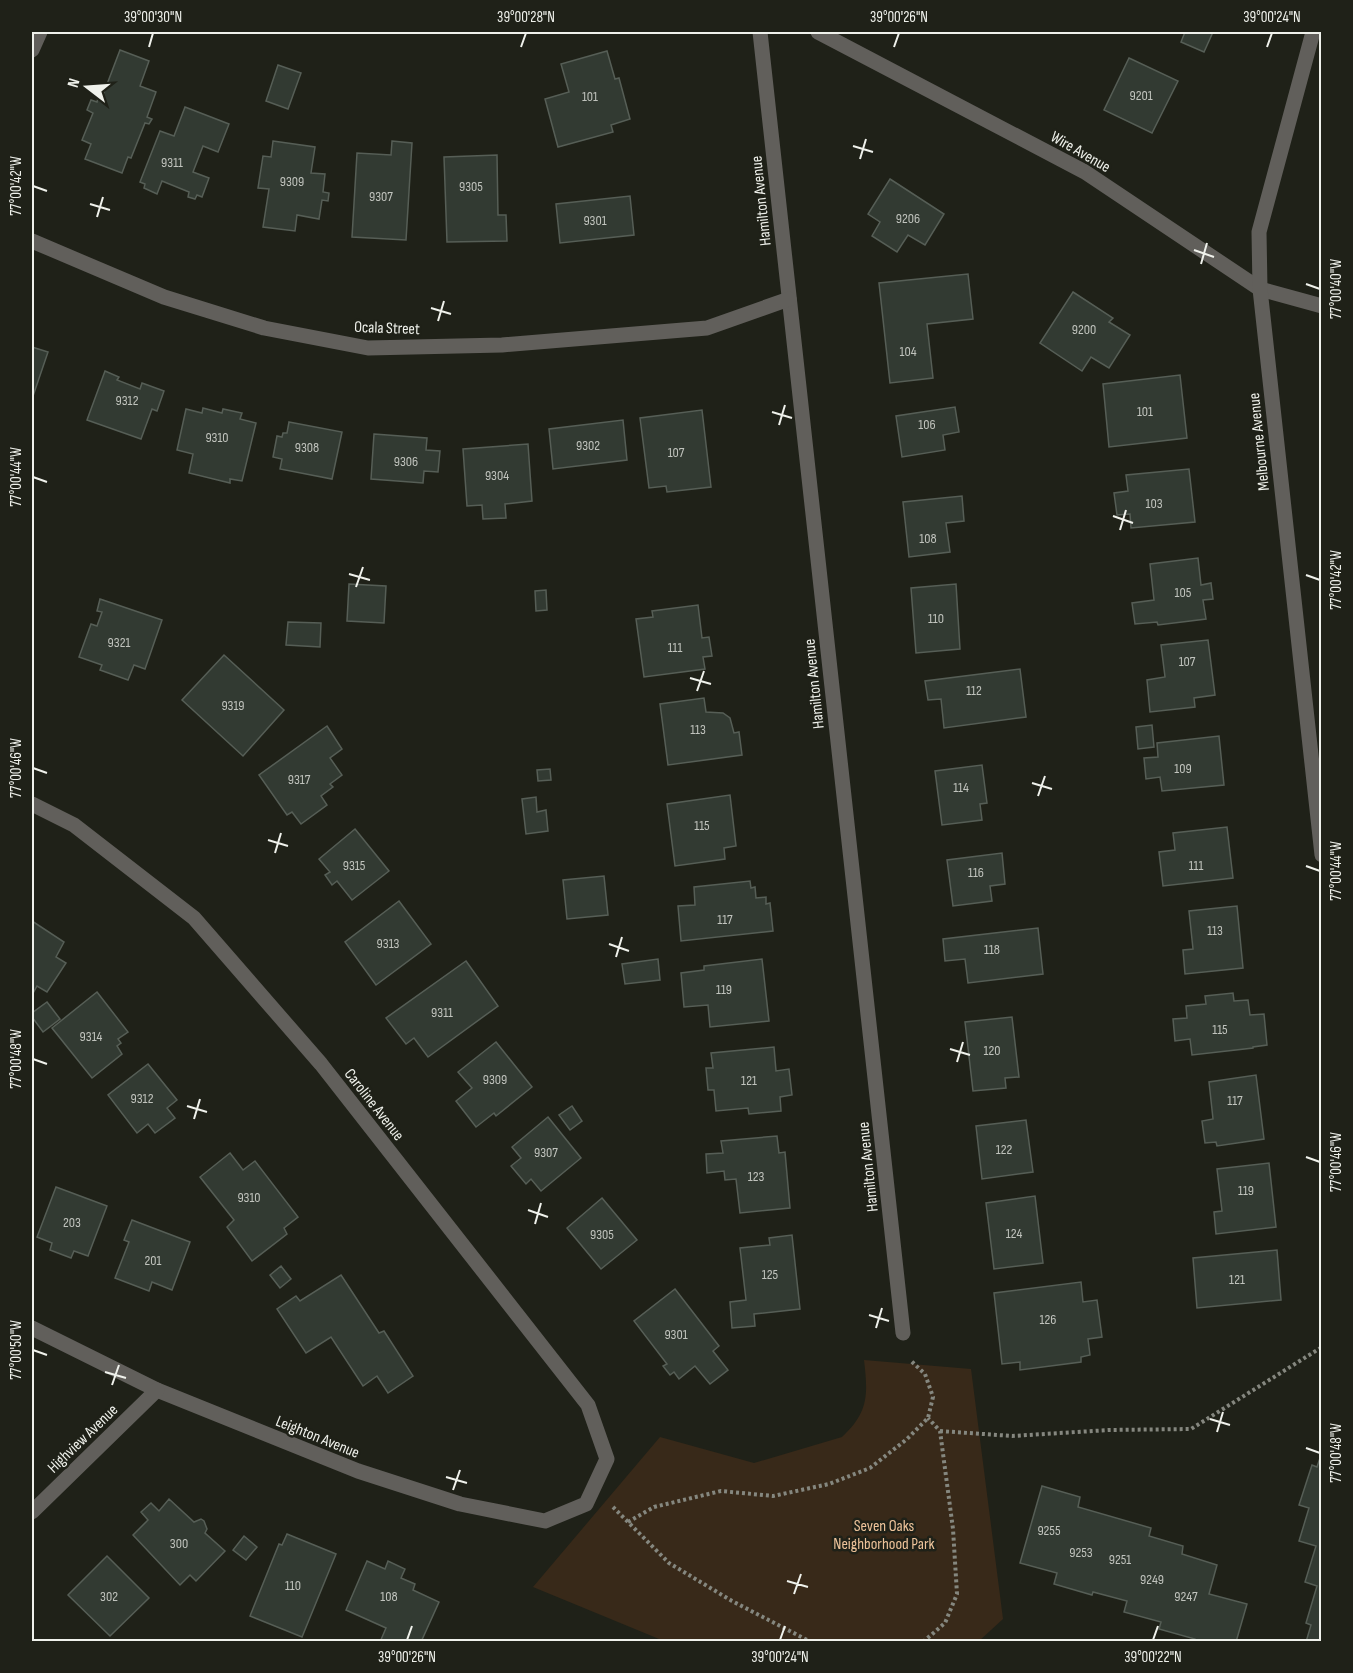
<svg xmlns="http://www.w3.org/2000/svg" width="1353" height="1673" viewBox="0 0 1353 1673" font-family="'Sofia Sans Condensed',sans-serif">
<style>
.green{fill:#382919}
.building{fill:#323a32;stroke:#565e56;stroke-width:1.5}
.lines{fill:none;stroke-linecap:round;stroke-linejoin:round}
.path{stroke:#85877f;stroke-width:4;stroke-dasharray:3 3;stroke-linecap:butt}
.minor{stroke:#615f5b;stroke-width:15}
.ticks{fill:none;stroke:#eff1eb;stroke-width:2}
.labels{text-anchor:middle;stroke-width:5;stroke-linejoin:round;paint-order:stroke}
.number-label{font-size:14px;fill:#c0c3bd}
.street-label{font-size:16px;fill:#eff1eb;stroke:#1f2118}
.park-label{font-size:16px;fill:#edc39a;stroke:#1f2118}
.neatline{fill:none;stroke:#eff1eb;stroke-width:2}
.ticks-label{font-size:15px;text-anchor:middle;fill:#eff1eb}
</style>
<rect width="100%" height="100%" fill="#1f2118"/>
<!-- green -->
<path class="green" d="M864,1360l107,9 32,250 -24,22h-315l-131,-54 127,-150 94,26 88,-26c27,-25 26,-43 22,-77z"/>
<!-- building -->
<g class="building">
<path d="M1185,32h28l-9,20 -23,-10z"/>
<path d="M120,50l29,11 -9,25 16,6 -9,25 5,2 -3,5 -4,-1 -14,35 -3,-1 -6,16 -37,-14 6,-15 -9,-4 11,-27 -6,-3 4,-10 6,2 1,-4 3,2z"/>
<path d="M607,51l8,28 4,-1 11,41 -19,6 2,7 -55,15 -13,-48 24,-7 -8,-28z"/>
<path d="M1129,58l49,23 -26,52 -48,-23z"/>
<path d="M278,65l23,8 -13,36 -22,-8z"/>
<path d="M185,107l44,17 -11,28 -15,-6 -10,26 16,6 -7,19 -5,-2 -2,4 -7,-2 1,-5 -27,-11 -5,13 -13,-6 1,-4 -5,-2 20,-51 14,5z"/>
<path d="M273,141l42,6 -4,26 14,1 -2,18 6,1 -1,8 -6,-1 -3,19 -22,-4 -2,16 -32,-4 6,-38 -11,-1 5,-32 8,1z"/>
<path d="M392,141l20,2 -6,97 -54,-3 5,-84 34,2z"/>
<path d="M497,155l1,60h8l1,26 -60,1 -3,-85z"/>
<path d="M890,179l54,35 -19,31 -17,-10 -11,17 -25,-16 8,-14 -12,-8z"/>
<path d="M630,196l4,39 -74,8 -4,-39z"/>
<path d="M968,274l5,45 -46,5 6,54 -43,5 -11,-100z"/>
<path d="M1073,292l40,26 -4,4 21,13 -21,33 -18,-11 -9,14 -42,-28z"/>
<path d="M32,347l16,5 -16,47z"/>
<path d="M105,371l14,6 -2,3 23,9 2,-6 22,8 -7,20 -5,-2 -11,30 -54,-19z"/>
<path d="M1180,375l7,63 -78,9 -6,-63z"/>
<path d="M955,407l4,25 -16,3 2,15 -43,7 -6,-41z"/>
<path d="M203,408l19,5 1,-4 19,4 -2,6 16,4 -14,58 -12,-2v4l-41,-10 4,-19 -16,-4 9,-41 16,4z"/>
<path d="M702,410l9,77 -44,5 -1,-6 -17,2 -9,-70z"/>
<path d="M623,420l4,40 -74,9 -4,-40z"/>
<path d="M289,422l53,10 -10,47 -52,-10 2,-10 -9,-2 4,-21 5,1 1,-4h4z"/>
<path d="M374,434l53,4 -1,12 14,1 -2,21 -14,-1 -1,12 -52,-4z"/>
<path d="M528,444l4,57 -27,3 1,14 -23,1 -1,-14 -15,1 -4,-57z"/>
<path d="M1189,469l6,53 -64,6 -1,-14 -13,1 -3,-22 14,-2 -2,-16z"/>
<path d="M962,496l2,25 -18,2 4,29 -41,5 -6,-55z"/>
<path d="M1198,558l3,27 10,-2 2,16 -10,1 3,19 -48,6 -1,-3 -22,2 -3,-21 22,-3 -4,-36z"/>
<path d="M349,584l37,2 -2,37 -37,-2z"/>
<path d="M956,584l4,65 -44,4 -5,-65z"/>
<path d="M546,590l1,20 -11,1 -1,-20z"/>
<path d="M100,599l62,21 -17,49 -11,-4 -6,15 -28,-10 2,-5 -23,-8 12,-33 6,2 5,-14 -5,-1z"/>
<path d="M698,605l4,33 7,-1 3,19 -9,1 2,12 -61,8 -8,-58 17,-2 -1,-6z"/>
<path d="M288,622l33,1 -1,24 -34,-2z"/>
<path d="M1208,640l7,55 -21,3 1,9 -45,5 -3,-32 18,-3 -4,-32z"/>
<path d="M224,655l60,55 -41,46 -61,-56z"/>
<path d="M1020,669l6,48 -82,11 -3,-29 -13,1 -3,-19z"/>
<path d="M704,698l2,14 17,1 7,5 4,15 5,-1 3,23 -74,10 -8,-61z"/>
<path d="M1152,725l2,22 -16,2 -2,-22z"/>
<path d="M327,726l15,23 -12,9 12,17 -12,9 3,3 -12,9 6,9 -26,19 -9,-12 -5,3 -28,-40z"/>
<path d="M1219,736l5,49 -62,6 -2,-14 -14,2 -2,-21 14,-1 -1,-14z"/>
<path d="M982,765l5,38 -7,1 2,16 -40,5 -7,-54z"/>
<path d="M550,769l1,11 -13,1 -1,-11z"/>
<path d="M730,795l6,51 -12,2 1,11 -50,7 -8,-62z"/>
<path d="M536,797l1,15 9,-2 2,21 -22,3 -4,-35z"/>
<path d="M1227,827l6,51 -70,8 -4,-34 16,-2 -2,-17z"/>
<path d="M355,829l34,42 -37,29 -15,-19 -5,4 -7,-10 5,-3 -11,-13z"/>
<path d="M1002,853l3,31 -15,2 2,15 -39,5 -6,-46z"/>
<path d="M604,876l4,39 -41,4 -4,-39z"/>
<path d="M750,881l1,7 4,-1 1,11 10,-1v7l4,-1 3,28 -92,10 -3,-35 17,-1 -1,-18z"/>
<path d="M399,901l32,43 -55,41 -31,-43z"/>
<path d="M1237,906l6,62 -58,6 -2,-24 10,-1 -4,-38z"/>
<path d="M32,921l32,21 -8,15 10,6 -19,29 -10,-6 -5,9z"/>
<path d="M1038,928l5,46 -75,9 -3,-24 -20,2 -2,-22z"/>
<path d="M658,959l2,21 -35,4 -3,-20z"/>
<path d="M762,959l7,62 -59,6 -2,-22 -24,2 -3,-34 23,-3v-4z"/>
<path d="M466,961l32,45 -70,51 -14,-19 -8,6 -20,-26z"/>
<path d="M97,992l31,40 -10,7 3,4 -4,3 5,8 -30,24 -40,-50z"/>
<path d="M1233,993l1,8 14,-1 2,15 14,-1 3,31 -14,2v1l-61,7 -2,-16 -15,2 -2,-22 14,-1 -1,-12 20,-2 -1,-8z"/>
<path d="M47,1002l13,17 -17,13 -11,-15v-4z"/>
<path d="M1012,1017l7,60 -14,1 1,10 -33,3 -8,-69z"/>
<path d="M496,1042l36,45 -36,29 -2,-3 -18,14 -20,-26 16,-13 -14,-16z"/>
<path d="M774,1047l2,24 13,-2 3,26 -12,2 1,14 -32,3 -1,-6 -32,3 -2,-21h-6l-2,-22h7l-2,-15z"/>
<path d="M148,1064l29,36 -10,8 8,10 -20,15 -7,-9 -11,9 -29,-38z"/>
<path d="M1256,1075l8,64 -47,7 -1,-4 -11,1 -3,-22 11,-2 -4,-37z"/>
<path d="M572,1106l10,15 -12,9 -11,-15z"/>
<path d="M548,1117l33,41 -40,33 -10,-12 -5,5 -15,-18 10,-8 -9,-11z"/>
<path d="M1026,1120l7,52 -51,7 -6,-53z"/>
<path d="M777,1136l2,17 6,-1 5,56 -50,5 -4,-34 -11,1 -1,-9 -17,2 -1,-19 17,-1 -2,-12z"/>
<path d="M230,1153l13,17 12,-9 43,56 -14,11 3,6 -35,27 -25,-34 7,-7 -34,-43z"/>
<path d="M1269,1163l7,64 -60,7 -2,-22 8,-1 -5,-42z"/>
<path d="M56,1187l51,19 -19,50 -14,-5 -3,7 -21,-8 2,-7 -15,-6z"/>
<path d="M1035,1196l8,67 -49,6 -8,-66z"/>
<path d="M602,1198l35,42 -36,29 -34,-41z"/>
<path d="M132,1220l58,22 -18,48 -20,-8 -3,9 -34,-13 14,-36 -5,-2z"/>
<path d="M792,1235l8,74 -46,5 1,12 -23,2 -2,-26 16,-2 -6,-52 30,-3 -1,-7z"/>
<path d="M1277,1250l4,50 -84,8 -4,-50z"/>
<path d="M281,1266l10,13 -11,9 -10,-13z"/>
<path d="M341,1275l38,58 5,-2 29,45 -25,17 -11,-17 -14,10 -32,-49 -25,16 -29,-44 19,-13 4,5z"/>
<path d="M1081,1282l2,20 14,-2 5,37 -14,2 2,16 -9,2v5l-61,8v-8l-18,2 -8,-71z"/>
<path d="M675,1289l44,57 -6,5 15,19 -18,14 -15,-18 -16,13 -5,-7 -4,3 -7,-9 4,-2 -33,-43z"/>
<path d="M1322,1452v190h-16l5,-17 -5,-2 11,-37 -12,-4 11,-36 -17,-5 10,-33 -10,-3 13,-40 5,2z"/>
<path d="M1042,1486l38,11 -2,10 73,21 -2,8 34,10 -1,8 35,11 -8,29 38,10 -11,38h-41v-3l-36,-10 2,-7 -37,-10 3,-11 -34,-9 -1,3 -38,-11 3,-11 -37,-10z"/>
<path d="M169,1499l25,23 7,-3 3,2 3,8 -2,4 20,18 -29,30 -6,-6 -10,10 -47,-50 15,-15 -7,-8 10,-9 8,8z"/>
<path d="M287,1534l49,20 -34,83 -52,-21 29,-72 3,1z"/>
<path d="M244,1536l13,11 -11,13 -13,-10z"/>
<path d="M107,1556l42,42 -39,38 -42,-41z"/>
<path d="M367,1561l18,8 3,-8 17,8 -4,9 14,6 -2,6 26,12 -18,40h-41l6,-14 -40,-18z"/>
</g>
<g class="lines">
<!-- path -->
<g class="path">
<path d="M940,1431l72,5 97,-6 82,-1 131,-82"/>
<path d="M613,1507l56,56 63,38 79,41"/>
<path d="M628,1522l26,-15 67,-16 52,5 56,-12 41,-16 37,-29 21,-21 5,-21 -8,-23 -15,-14"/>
<path d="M923,1642l22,-19 12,-29 -4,-65 -13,-98 -12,-13"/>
</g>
<!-- minor -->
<g class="minor">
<path d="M760,32l143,1301"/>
<path d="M818,32l267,140 175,117 62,17"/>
<path d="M1313,32l-54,200 1,57 62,566"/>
<path d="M32,50l8,-18"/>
<path d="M32,241l132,56 100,31 104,20 134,-3 205,-17 82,-29"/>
<path d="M32,804l42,21 120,93 127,146 267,341 19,54 -21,45 -41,17 -85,-17 -102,-33 -201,-81 -125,-62"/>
<path d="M32,1512l125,-122"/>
</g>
</g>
<!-- ticks -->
<path class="ticks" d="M149,47l4,-14M521,47l5,-14M894,47l5,-14M1267,47l5,-14M853,146l20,6M860,159l6,-20M33,186l14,5M90,204l20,6M97,217l6,-20M1194,250l20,7M1201,264l6,-21M1306,284l14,5M431,308l20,6M438,321l6,-20M772,412l20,6M779,425l6,-20M33,477l14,5M1113,516l20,7M1120,530l6,-20M349,574l21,6M1306,575l14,5M356,587l7,-20M690,678l21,6M697,691l7,-20M33,768l14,5M1032,783l20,6M1038,796l7,-20M268,840l20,6M275,853l6,-20M1306,866l14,5M609,944l20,7M616,957l6,-20M950,1049l20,6M33,1059l14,5M957,1062l6,-20M187,1106l20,6M194,1119l6,-20M1306,1157l14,5M528,1210l20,7M535,1224l6,-21M869,1315l20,6M876,1328l6,-20M33,1350l14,5M105,1372l21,6M112,1385l7,-20M1210,1419l20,6M1217,1432l6,-20M1306,1448l14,5M446,1477l21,6M453,1490l7,-20M787,1581l21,6M794,1594l7,-20M407,1640l5,-14M780,1640l5,-14M1153,1640l5,-14"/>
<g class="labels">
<!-- number labels -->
<g class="number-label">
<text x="1141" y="100">9201</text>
<text x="590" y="101">101</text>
<text x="172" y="167">9311</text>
<text x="292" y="186">9309</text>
<text x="471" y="191">9305</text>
<text x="381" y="201">9307</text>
<text x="908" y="223">9206</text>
<text x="595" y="225">9301</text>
<text x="1084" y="334">9200</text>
<text x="908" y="356">104</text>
<text x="127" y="405">9312</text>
<text x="1145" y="416">101</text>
<text x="927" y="429">106</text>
<text x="217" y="442">9310</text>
<text x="588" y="450">9302</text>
<text x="307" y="452">9308</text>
<text x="676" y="457">107</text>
<text x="406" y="466">9306</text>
<text x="497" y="480">9304</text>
<text x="1154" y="508">103</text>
<text x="928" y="543">108</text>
<text x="1183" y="597">105</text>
<text x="936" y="623">110</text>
<text x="119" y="647">9321</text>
<text x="675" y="652">111</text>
<text x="1187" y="666">107</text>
<text x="974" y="695">112</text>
<text x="233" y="710">9319</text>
<text x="698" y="734">113</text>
<text x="1183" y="773">109</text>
<text x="299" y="784">9317</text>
<text x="961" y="792">114</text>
<text x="702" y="830">115</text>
<text x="354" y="870">9315</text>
<text x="1196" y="870">111</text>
<text x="976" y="877">116</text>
<text x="725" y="924">117</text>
<text x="1215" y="935">113</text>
<text x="388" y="948">9313</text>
<text x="992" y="954">118</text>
<text x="724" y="994">119</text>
<text x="442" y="1017">9311</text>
<text x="1220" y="1034">115</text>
<text x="91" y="1041">9314</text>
<text x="992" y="1055">120</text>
<text x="495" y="1084">9309</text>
<text x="749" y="1085">121</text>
<text x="142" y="1103">9312</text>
<text x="1235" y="1105">117</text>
<text x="1004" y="1154">122</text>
<text x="546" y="1157">9307</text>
<text x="756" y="1181">123</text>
<text x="1246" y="1195">119</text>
<text x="249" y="1202">9310</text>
<text x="72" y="1227">203</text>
<text x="1014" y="1238">124</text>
<text x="602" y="1239">9305</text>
<text x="153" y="1265">201</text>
<text x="770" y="1279">125</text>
<text x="1237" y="1284">121</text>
<text x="1048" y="1324">126</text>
<text x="676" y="1339">9301</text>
<text x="1049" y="1535">9255</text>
<text x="179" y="1548">300</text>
<text x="1081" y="1557">9253</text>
<text x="1120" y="1564">9251</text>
<text x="1152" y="1584">9249</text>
<text x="293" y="1590">110</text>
<text x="109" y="1601">302</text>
<text x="389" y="1601">108</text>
<text x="1186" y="1601">9247</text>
</g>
<!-- street labels -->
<g class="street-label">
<text transform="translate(1081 151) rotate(30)" y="6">Wire Avenue</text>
<text transform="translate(760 201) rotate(-96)" y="6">Hamilton Avenue</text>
<text transform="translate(387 327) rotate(2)" y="6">Ocala Street</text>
<text transform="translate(1258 442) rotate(-96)" y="6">Melbourne Avenue</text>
<text transform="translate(813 684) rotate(-96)" y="6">Hamilton Avenue</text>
<text transform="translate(375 1104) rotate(52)" y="6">Caroline Avenue</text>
<text transform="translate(867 1167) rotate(-96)" y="6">Hamilton Avenue</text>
<text transform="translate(318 1436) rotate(22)" y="6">Leighton Avenue</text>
<text transform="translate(82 1438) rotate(-44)" y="6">Highview Avenue</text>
</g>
<!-- park labels -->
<g class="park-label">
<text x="884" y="1531">Seven Oaks<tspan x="884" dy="18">Neighborhood Park</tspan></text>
</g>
</g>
<!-- border -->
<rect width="1353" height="1673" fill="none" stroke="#1f2118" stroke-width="66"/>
<!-- north arrow -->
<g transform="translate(87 87) rotate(287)" stroke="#1f2118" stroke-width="4.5" paint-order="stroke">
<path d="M0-4.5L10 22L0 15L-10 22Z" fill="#eff1eb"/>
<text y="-9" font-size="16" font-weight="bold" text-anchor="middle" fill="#eff1eb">N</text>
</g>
<rect x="33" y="33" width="1287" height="1607" class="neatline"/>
<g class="ticks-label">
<text x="153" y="22">39°00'30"N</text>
<text x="526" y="22">39°00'28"N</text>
<text x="899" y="22">39°00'26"N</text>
<text x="1272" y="22">39°00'24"N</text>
<text transform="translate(16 186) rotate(-90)" y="5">77°00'42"W</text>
<text transform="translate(1336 289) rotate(-90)" y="5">77°00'40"W</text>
<text transform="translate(16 477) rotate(-90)" y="5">77°00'44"W</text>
<text transform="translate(1336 580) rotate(-90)" y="5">77°00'42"W</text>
<text transform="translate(16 768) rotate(-90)" y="5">77°00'46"W</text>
<text transform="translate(1336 871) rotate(-90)" y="5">77°00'44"W</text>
<text transform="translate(16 1059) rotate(-90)" y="5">77°00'48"W</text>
<text transform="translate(1336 1162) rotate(-90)" y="5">77°00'46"W</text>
<text transform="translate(16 1350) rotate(-90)" y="5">77°00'50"W</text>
<text transform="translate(1336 1453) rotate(-90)" y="5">77°00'48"W</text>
<text x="407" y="1662">39°00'26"N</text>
<text x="780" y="1662">39°00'24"N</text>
<text x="1153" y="1662">39°00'22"N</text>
</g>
</svg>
